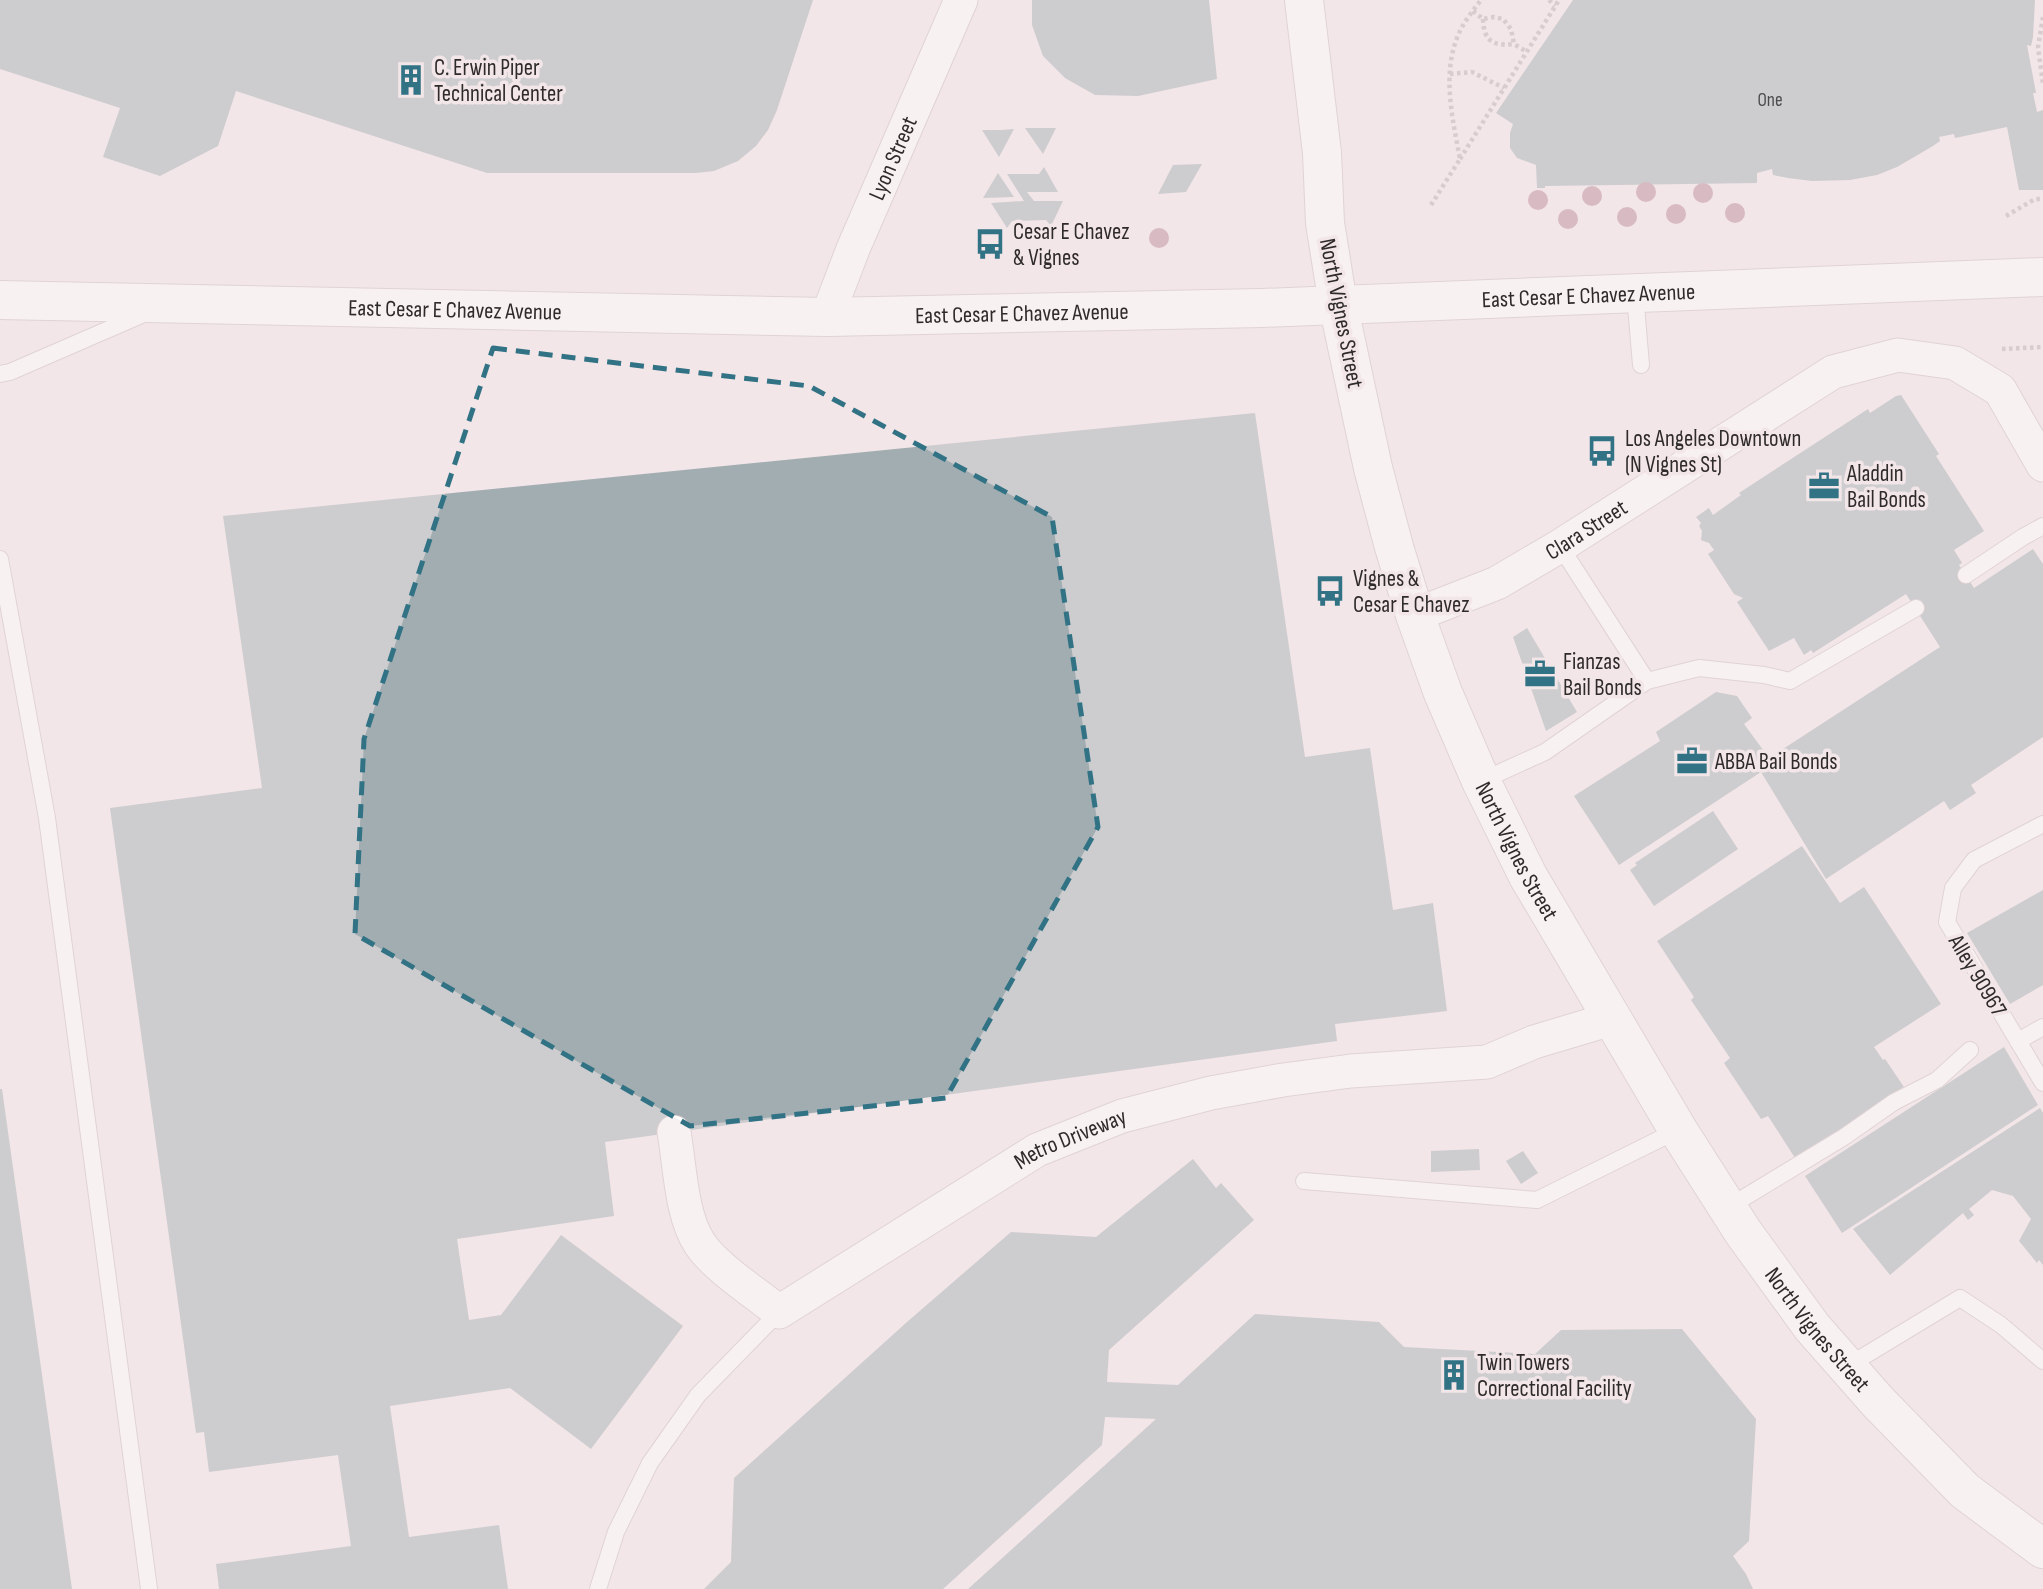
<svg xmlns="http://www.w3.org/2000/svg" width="2043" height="1589" viewBox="0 0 2043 1589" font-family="'Sofia Sans Condensed',sans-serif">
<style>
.building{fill:#a1adb1}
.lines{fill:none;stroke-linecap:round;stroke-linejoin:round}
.lane-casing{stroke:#cabdbf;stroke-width:18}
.street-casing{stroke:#cabdbf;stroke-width:35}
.secondary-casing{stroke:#cabdbf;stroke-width:40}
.primary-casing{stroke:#cabdbf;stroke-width:40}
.path{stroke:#b8adaf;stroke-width:4.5;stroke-dasharray:3.5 3.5;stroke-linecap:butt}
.lane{stroke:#fff;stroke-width:16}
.street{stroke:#fff;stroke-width:33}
.secondary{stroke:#fff;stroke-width:38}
.primary{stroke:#fff;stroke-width:38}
.tree{fill:#b98694}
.marked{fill:none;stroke:#317385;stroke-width:5;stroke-dasharray:14 9;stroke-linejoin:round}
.labels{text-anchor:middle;stroke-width:7;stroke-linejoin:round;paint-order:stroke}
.number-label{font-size:19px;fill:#4c4c4c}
.poi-label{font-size:23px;fill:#2f2b2b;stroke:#f3e6e8;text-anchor:start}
.street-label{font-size:23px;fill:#2f2b2b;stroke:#f3e6e8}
</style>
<rect width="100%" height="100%" fill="#f3e6e8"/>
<!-- building -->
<g class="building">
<path d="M0,0h813l-36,110 -9,20 -12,16 -18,15 -24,10 -18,2h-209l-251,-82 -18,55 -58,30 -57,-19 17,-49 -120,-39z"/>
<path d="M1032,0h177l8,79 -79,17 -43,-1 -30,-17 -22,-22 -11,-31z"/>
<path d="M1573,0h462l-2,37 -2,9 -4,-1 9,48h-3l4,19 6,-2v80h-24l-12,-63 -52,11 -1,-4 -15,3 1,4 -7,5 -36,21 -20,8 -27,5 -38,1 -24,-3 -15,-3 -1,-6 -15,4v10l-212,3v2h-8l-1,-23 -19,-7 -7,-10v-15l3,-9 -17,-11z"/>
<path d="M1025,128h31l-13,26z"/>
<path d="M1014,129l-15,28 -17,-27h19z"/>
<path d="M1202,164l-16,28 -28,2 15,-29z"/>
<path d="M1044,167l14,25h-31l7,9h29l-12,25 -5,-6 -34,1 -5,7 -16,-25 33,-2 -17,-27h32z"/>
<path d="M998,173l16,24 -31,1z"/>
<path d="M1901,395l38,59 -3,2 48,75 -30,19 8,13 -3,2 15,23 59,-39 10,15v173l-72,48 5,8 -26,17 -6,-9 -118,78 -65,-107 -142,93 -45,-69 86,-55 -4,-9 60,-40 21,4 15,22 -8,6 25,34 171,-111 -34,-53 -93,59 -2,-3 -7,5 -10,-17 -25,13 -32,-49 6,-4 -9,-4 -26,-40 6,-4 -5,-7 -8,-3 1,-9 -3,-5 2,-3 -5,-6 13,-9 4,7 28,-20 -2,-2 129,-84 2,4 26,-17z"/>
<path d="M1255,413l50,344 65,-9 23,162 40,-7 14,108 -112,13 2,17 -732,101 9,74 -157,23 12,81 32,-5 60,-80 122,91 -92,123 -81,-61 -120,18 19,131 90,-12 9,64h-289l-3,-25 135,-18 -13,-91 -129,17 -5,-40 -8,1 -86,-625 152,-20 -39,-272z"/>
<path d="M1527,628l50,84 -31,19 -33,-94z"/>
<path d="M1713,811l25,38 -84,57 -24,-36 7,-5 -2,-2z"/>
<path d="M1802,846l38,57 24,-16 77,117 -67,43 9,13 2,-1 19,28 -107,74 -29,-45 -7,3 -37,-56 6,-5 -39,-58 3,-3 -37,-56z"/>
<path d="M2043,890v95l-33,19 -43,-71z"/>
<path d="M2004,1047l34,58 -196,128 -37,-57z"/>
<path d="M0,1089h2l70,500h-72z"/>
<path d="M2040,1108l3,5v152l-4,-5 -2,3 -18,-22 12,-22 -18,-23 -21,-6 -23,19 5,6 -6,5 -5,-7 -73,62 -37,-46z"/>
<path d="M1479,1149l1,21 -49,2v-21z"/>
<path d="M1523,1151l15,22 -17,11 -15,-23z"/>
<path d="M1193,1159l23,29 5,-5 33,37 -145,130 -2,32 71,3 77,-71 124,8 25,25 131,7 26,-24 121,-1 74,90 -7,122 -16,15 13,18 7,15h-785l188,-170 -51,-2 -3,28 -159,144h-239l27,-27 3,-84 173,-156 104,-90 85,5z"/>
</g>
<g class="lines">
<defs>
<g id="lane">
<path d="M1635,294l6,71"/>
<path d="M0,374l10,-2 136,-59"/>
<path d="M1560,546l87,135"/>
<path d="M0,559l47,259 102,771"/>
<path d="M1966,575l57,-38 20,-11"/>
<path d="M1481,781l64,-29 102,-71 52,-13 65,7 26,6 126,-73"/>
<path d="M2043,824l-69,36 -21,28 -6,34 96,161"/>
<path d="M2018,1041l25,-14"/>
<path d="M1304,1181l233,19 141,-70"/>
<path d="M1727,1208l117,-71 50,-35 43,-22 33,-30"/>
<path d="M1846,1367l114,-69 41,27 42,36"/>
<path d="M598,1589l18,-57 34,-69 48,-68 81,-83"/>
</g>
<g id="street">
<path id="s1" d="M827,317l26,-68 108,-249"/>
<path id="s2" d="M1415,615l82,-32 63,-37 273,-174 65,-17 57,8 45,27 43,75"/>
<path id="s3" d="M674,1132c6,34 7,84 26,112 15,23 57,50 79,68l258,-162 85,-34 89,-23 72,-13 68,-9 136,-9 47,-20 77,-23"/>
</g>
<g id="secondary">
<path id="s4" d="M1338,304l35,164 21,79 21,68 28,78 38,88 47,95 150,254 65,102 69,95 66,75 87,89 78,58"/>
</g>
<g id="primary">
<path d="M1304,0l18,153 3,70 13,81"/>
<path id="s5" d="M0,300l827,17 435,-9 781,-31"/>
</g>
</defs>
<!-- lane casing -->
<use href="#lane" class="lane-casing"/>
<!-- street casing -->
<use href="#street" class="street-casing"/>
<!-- secondary casing -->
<use href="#secondary" class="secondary-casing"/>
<!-- primary casing -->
<use href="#primary" class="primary-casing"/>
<!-- path -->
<g class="path">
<path d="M1549,0l6,6"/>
<path d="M1473,11l10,8 11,-2 9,2 8,10 3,15 13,8"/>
<path d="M2043,17l-5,30 5,37"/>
<path d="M1483,19c1,23 10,27 31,25"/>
<path d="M1450,74l22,-2 32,16"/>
<path d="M1460,159l99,-159"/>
<path d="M1431,205l29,-46c-7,-38 -18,-83 -3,-121 5,-14 15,-26 24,-38"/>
<path d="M2006,216l29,-17h8"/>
<path d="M2002,349l41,-2"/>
</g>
<!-- lane -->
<use href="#lane" class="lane"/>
<!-- street -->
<use href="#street" class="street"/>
<!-- secondary -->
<use href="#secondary" class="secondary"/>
<!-- primary -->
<use href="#primary" class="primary"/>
</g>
<!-- trees -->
<g class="tree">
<circle cx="1646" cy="192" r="10"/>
<circle cx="1703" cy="193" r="10"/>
<circle cx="1592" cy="196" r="10"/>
<circle cx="1538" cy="200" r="10"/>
<circle cx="1735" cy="213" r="10"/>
<circle cx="1676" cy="214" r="10"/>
<circle cx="1627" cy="217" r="10"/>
<circle cx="1568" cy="219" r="10"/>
<circle cx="1159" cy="238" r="10"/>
</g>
<!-- marked area -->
<path d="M0 0H2043V1589H0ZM493,348l316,38 243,131 46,310 -152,271 -256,28 -335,-192 9,-195z" fill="#f3e6e8" fill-opacity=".55" fill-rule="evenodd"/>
<path class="marked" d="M493,348l316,38 243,131 46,310 -152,271 -256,28 -335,-192 9,-195z"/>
<!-- icons -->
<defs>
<symbol id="building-bare" viewBox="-9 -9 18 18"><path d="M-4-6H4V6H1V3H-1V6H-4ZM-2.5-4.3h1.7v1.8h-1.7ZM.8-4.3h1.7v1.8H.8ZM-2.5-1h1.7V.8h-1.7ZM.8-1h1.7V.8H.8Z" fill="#317385" stroke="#f3e6e8" stroke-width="2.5" paint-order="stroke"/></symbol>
<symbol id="bus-bare" viewBox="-9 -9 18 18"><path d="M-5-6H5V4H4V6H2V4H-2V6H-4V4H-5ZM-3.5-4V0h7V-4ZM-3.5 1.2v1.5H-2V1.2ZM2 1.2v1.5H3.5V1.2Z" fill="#317385" stroke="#f3e6e8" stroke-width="2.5" paint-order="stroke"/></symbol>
<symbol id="office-bare" viewBox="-9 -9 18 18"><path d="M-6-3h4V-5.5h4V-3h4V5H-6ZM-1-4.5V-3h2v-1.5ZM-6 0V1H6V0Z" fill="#317385" stroke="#f3e6e8" stroke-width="2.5" paint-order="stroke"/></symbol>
</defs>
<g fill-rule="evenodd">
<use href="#building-bare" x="389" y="58" width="44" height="44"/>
<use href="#bus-bare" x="968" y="222" width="44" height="44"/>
<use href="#bus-bare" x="1580" y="429" width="44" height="44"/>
<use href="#office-bare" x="1802" y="464" width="44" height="44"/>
<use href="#bus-bare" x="1308" y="569" width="44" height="44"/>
<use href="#office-bare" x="1518" y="652" width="44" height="44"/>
<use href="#office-bare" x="1670" y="739" width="44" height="44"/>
<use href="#building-bare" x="1432" y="1353" width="44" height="44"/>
</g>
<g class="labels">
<!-- number labels -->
<g class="number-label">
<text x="1770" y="106">One</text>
</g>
<!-- poi labels -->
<g class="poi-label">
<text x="434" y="75">C. Erwin Piper<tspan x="434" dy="26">Technical Center</tspan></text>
<text x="1013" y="239">Cesar E Chavez<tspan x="1013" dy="26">&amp; Vignes</tspan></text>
<text x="1625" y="446">Los Angeles Downtown<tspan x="1625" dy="26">(N Vignes St)</tspan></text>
<text x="1847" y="481">Aladdin<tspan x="1847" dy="26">Bail Bonds</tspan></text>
<text x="1353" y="586">Vignes &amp;<tspan x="1353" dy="26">Cesar E Chavez</tspan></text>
<text x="1563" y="669">Fianzas<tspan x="1563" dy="26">Bail Bonds</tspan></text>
<text x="1715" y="769">ABBA Bail Bonds</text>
<text x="1477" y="1370">Twin Towers<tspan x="1477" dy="26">Correctional Facility</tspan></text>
</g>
<!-- street labels -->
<g class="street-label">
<text dy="8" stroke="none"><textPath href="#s1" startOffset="172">Lyon Street</textPath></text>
<text dy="8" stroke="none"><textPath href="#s5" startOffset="1589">East Cesar E Chavez Avenue</textPath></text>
<text dy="8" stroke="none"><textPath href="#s5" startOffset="455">East Cesar E Chavez Avenue</textPath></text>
<text dy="8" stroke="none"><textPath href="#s5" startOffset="1022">East Cesar E Chavez Avenue</textPath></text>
<text transform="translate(1342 313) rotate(79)" y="8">North Vignes Street</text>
<text dy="8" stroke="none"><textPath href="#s2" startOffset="192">Clara Street</textPath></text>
<text dy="8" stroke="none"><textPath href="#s4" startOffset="578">North Vignes Street</textPath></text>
<text transform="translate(1978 975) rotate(59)" y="8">Alley 90967</text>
<text dy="8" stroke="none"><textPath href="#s3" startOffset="560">Metro Driveway</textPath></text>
<text dy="8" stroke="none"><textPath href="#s4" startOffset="1144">North Vignes Street</textPath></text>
</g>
</g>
</svg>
